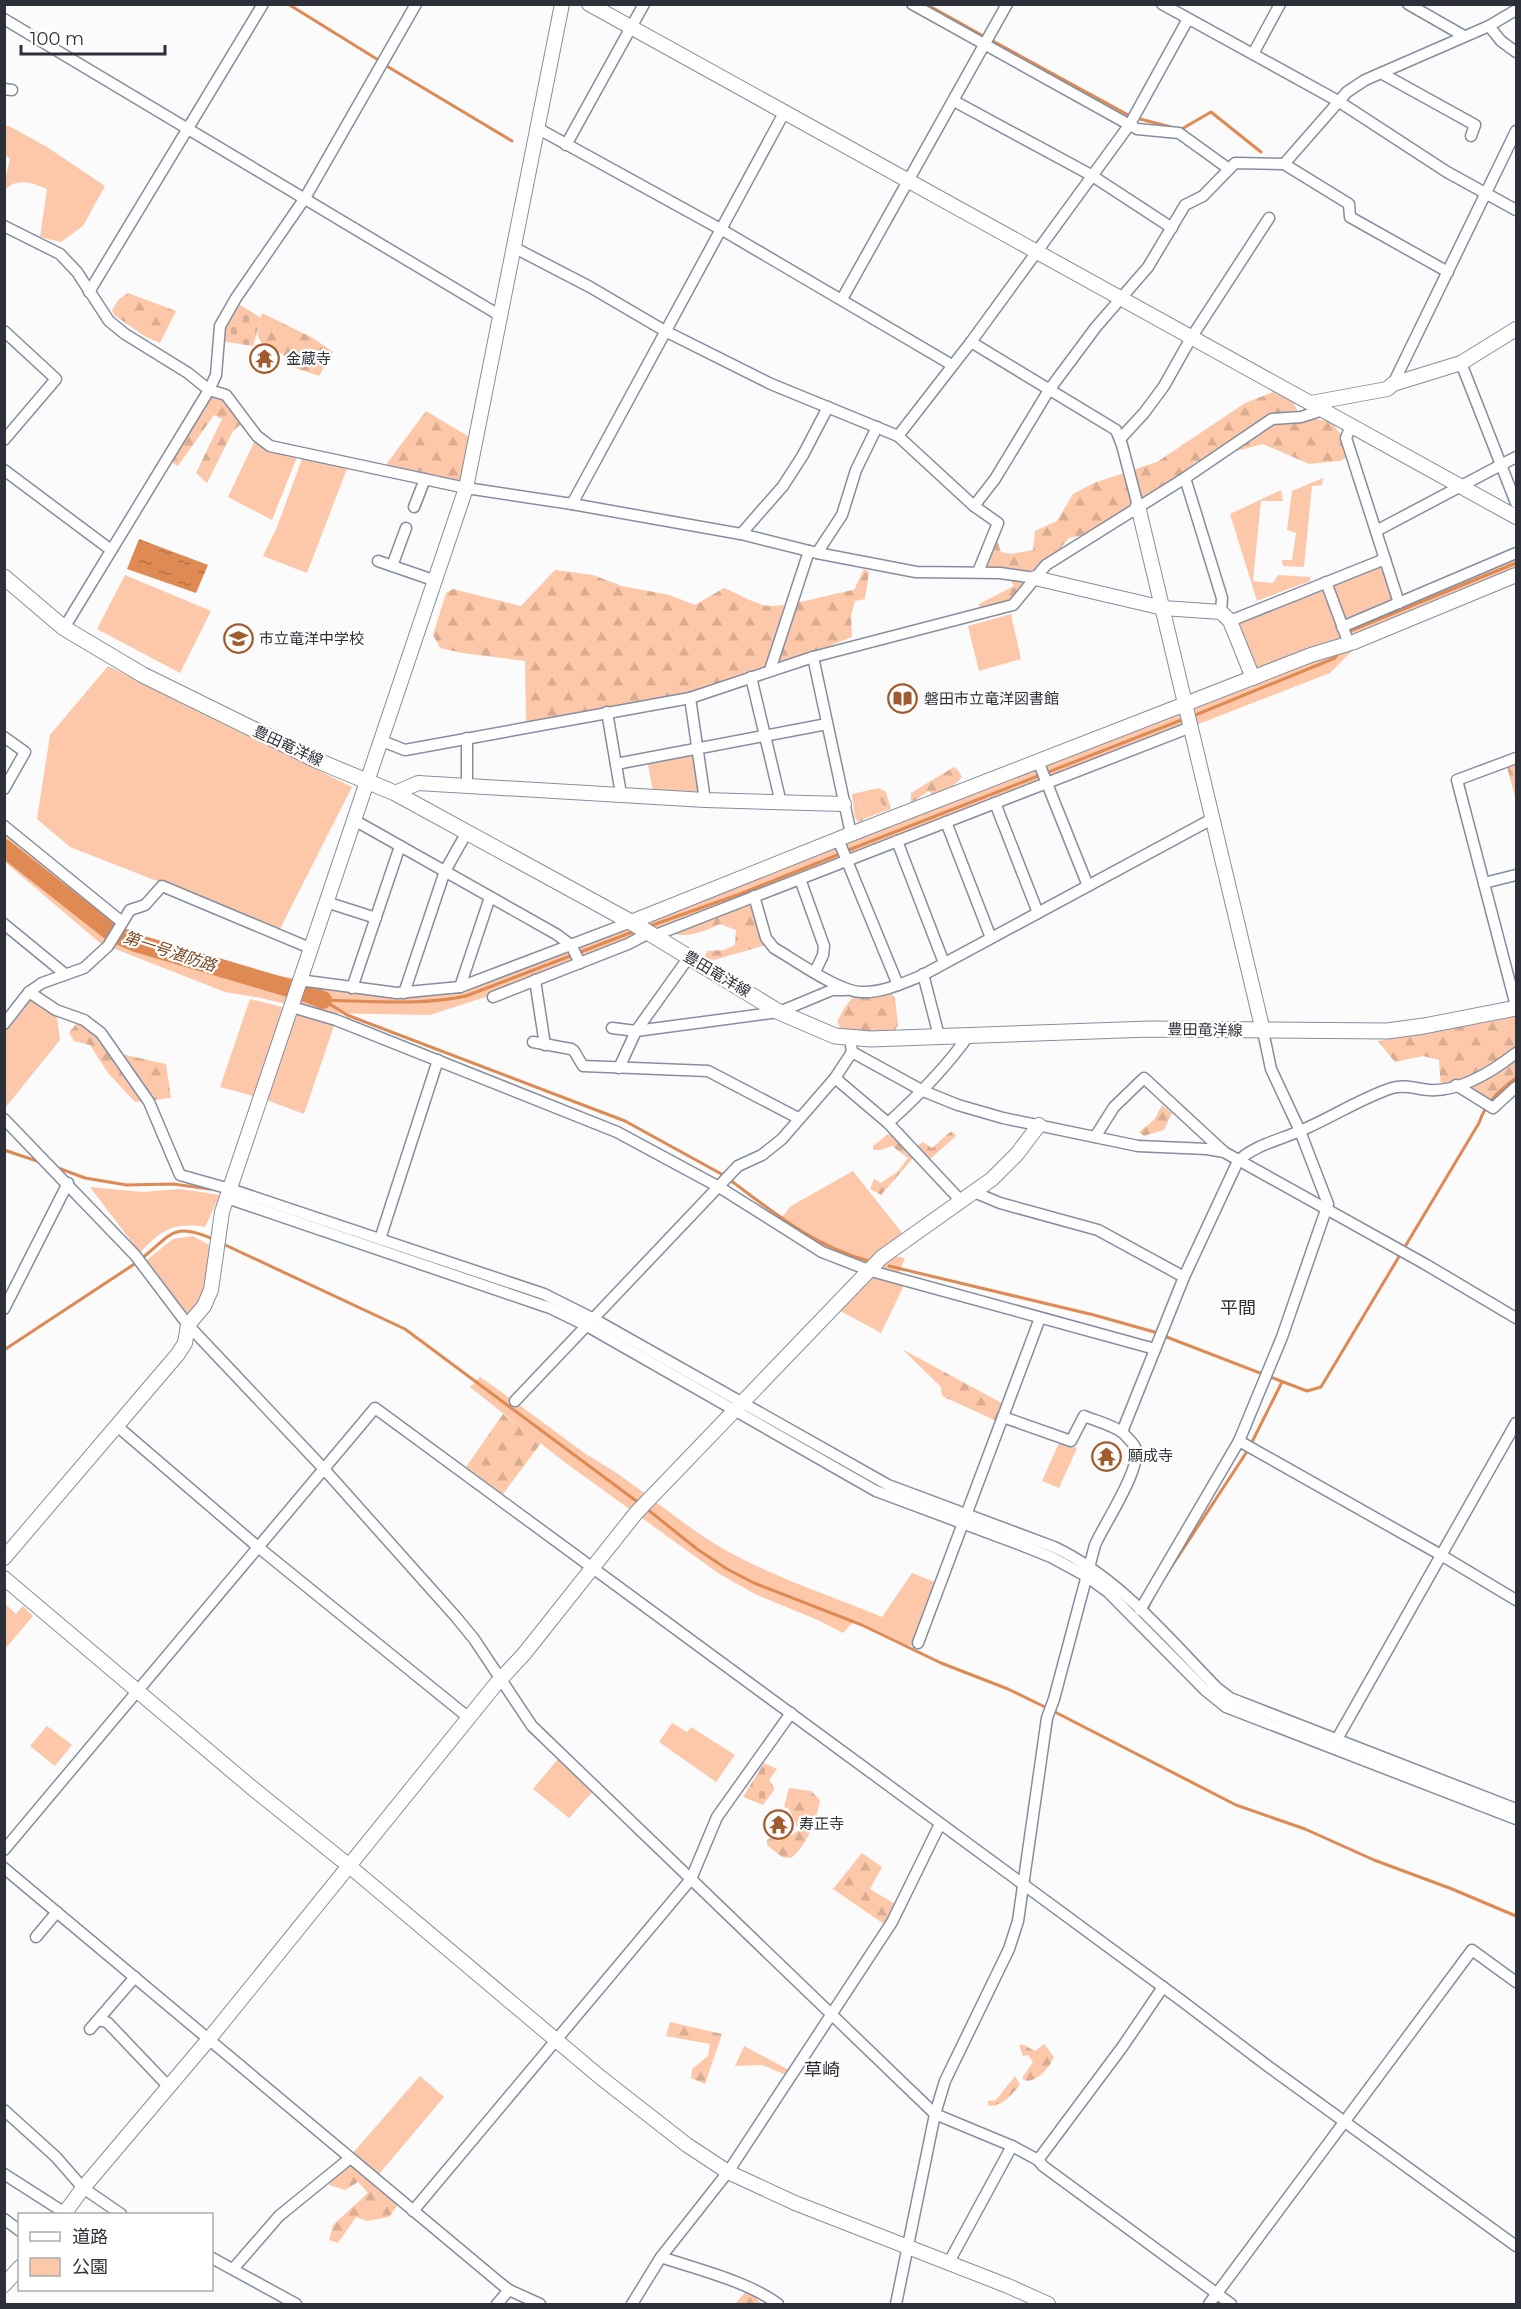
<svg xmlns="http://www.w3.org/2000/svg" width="1521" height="2309" viewBox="0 0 1521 2309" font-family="Montserrat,'Noto Sans JP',sans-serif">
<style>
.green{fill:#fdc8a9}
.forest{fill:url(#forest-firs)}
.cemetery{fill:url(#cemetery-stones)}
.water{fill:url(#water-ripples)}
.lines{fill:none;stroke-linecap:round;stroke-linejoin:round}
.stream{stroke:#df8953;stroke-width:3}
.river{stroke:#df8953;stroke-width:18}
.minor-casing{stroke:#858ea0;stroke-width:13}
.tertiary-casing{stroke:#858ea0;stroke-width:16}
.secondary-casing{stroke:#858ea0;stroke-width:17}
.minor{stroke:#fff;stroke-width:10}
.tertiary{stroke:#fff;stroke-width:14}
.secondary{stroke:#fff;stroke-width:15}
.labels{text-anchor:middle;stroke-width:4.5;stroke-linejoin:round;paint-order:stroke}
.poi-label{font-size:15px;fill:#2d3038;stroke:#fff;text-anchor:start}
.street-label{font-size:15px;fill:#2d3038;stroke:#fff}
.water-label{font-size:16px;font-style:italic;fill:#7e451f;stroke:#fff}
.quarter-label{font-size:18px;fill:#2d3038;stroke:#fff}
</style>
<defs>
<pattern id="forest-firs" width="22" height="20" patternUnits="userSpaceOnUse" patternTransform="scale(1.5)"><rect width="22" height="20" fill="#fdc8a9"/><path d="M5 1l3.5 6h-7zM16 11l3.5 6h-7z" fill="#d9ac92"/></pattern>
<pattern id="cemetery-stones" width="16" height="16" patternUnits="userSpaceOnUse" patternTransform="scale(1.5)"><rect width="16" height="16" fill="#fdc8a9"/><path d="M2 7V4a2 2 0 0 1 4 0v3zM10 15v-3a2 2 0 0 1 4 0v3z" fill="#d9ac92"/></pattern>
<pattern id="water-ripples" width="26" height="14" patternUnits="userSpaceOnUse" patternTransform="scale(1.5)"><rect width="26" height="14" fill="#df8953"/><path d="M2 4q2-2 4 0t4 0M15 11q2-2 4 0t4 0" fill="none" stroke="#b57046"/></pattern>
</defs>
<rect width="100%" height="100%" fill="#fbfbfb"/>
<!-- green -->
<g class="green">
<path d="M5,126h4l38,21 58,39 -22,40 -22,16 -21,-5 7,-48c-15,-6 -30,-12 -42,1v-10l5,-21 -5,-4z"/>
<path d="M257,436l40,21 -25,63 -44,-23z"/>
<path d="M302,459l46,7 -41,107 -44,-17 14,-29z"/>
<path d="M1323,478l-1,7 -10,1 -8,81 -21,-1 -1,-6h10l4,-27 -9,-3 5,-39z"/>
<path d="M1281,490l2,11h-22l-8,80 20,2 5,-8 33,2 -1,4 -53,20 -27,-87z"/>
<path d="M1516,553v18l-150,66 -36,36 -798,309 -102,33 -106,-2 -63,-15 -36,-6 -125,-49 -95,-81 -1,-35 116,98 17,10 82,29 48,10 106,16 92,-5 788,-306 -23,-59 152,-56 13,37z"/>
<path d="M125,575l86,36 -31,62 -83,-44z"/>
<path d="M1011,614l10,45 -42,12 -11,-45z"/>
<path d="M108,666l244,121 -72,142 -210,-82 -33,-28 13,-84z"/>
<path d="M698,753l7,47 -51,-3 -7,-38z"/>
<path d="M872,794h6l7,17 -22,8 -3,-19z"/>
<path d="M29,992l27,18 4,30 -55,68v-82z"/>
<path d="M250,999l86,21 -32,94 -43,-16 -41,-11z"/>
<path d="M853,1171l53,67 -11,18 10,2 -8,20 9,3 -25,52 -46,-25 36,-37 -49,-19 -45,-29 14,-17z"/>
<path d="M90,1187l52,5 39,-3 39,6 -15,32c-32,-5 -44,3 -65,26z"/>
<path d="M193,1236l18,10 -7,47 -17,24 -45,-53 31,-25z"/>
<path d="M480,1377c35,24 69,50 103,75 15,10 32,19 46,30 31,22 60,47 93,66 50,29 107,47 160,69l30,-44 25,10 -19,60 -9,3 -54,-26 -12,13 -23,-12 -65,-27 -37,-21 -155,-112 -93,-74z"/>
<path d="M1060,1441l17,7 -18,40 -17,-7z"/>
<path d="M5,1604l11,10 7,-8 10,10 -28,33z"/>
<path d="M672,1723l15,9 4,-5 44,28 -19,27 -57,-40z"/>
<path d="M47,1726l25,19 -17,21 -25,-20z"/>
<path d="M563,1753l33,35 -27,30 -36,-29z"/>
<path d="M744,2046l45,24 -3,5 -24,-10 -27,1z"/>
<path d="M420,2076l24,21 -70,83 -22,-26z"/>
</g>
<!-- forest -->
<g class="forest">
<path d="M128,293l48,18 -16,32 -14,-6 -32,-22 -2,-5 7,-11z"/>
<path d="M262,313l51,25 20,14 -14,24 -32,-11 -4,-11 -19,-7 -7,-12z"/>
<path d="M1273,392l20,10 8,15 29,4 14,17 5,18 -9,5 -31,3 -46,-20 -68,18 -21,22 -78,49 -27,5 -53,63 -37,6v-3l35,-18 -9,-15 -24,-1 15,-33 5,15 10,2 22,-4 2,-19 22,-10 16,-27 21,-11 63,-21 88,-59z"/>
<path d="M210,394l16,1 19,26 -12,10 -26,52 -11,-10 26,-54 -8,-4 -36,51 -7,-4z"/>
<path d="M426,411l50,30 -10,47 -84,-18z"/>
<path d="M864,569l5,3 -4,27 -10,2 -4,15 1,21 -101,40 -61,21 -139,24h-25l-1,-61 -63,-8 -22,-5 -7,-13 13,-42 7,-4 68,17 34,-36 38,5 29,11 47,9 26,10 29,-17c13,5 25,13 39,17 18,5 70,-12 91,-15z"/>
<path d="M1516,760v40l-10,-36z"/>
<path d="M954,767l4,3 4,7c-7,8 -17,16 -28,20l-5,-6 -18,12v-10z"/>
<path d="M879,788l7,4 5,17 -6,2 -7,-16 -6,-1 -12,6 3,21 -5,1 -3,-4 -3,-24z"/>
<path d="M740,902l12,3 14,40 -52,15 -10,-2 3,-7 17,-1 11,-5 1,-15 -16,-6c-17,8 -29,13 -47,10z"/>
<path d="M890,991l5,7 3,27 -8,13 -48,-8 -5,-8c16,-31 18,-29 53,-31z"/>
<path d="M1516,1016v72l-20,18 -40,-21 -15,4 -2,-29 -16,-4 -28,6 -17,-21z"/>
<path d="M81,1019l36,34 49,11 5,34 -36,4 -27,-29 -18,-28 -16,-4 -5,-9z"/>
<path d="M1162,1105l10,8 -8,17 -20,6 -5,-4 15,-12z"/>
<path d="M950,1132h3l3,4 -27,24 -15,-12 9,-6 9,6z"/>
<path d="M888,1134l8,3 18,20 -33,38 -11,-6 4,-10 7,4 16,-11 11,-14 -16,-12 -12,4h-7v-4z"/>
<path d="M902,1349l105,57 -6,17 -59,-27 -1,-9z"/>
<path d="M503,1414l38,29 -38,51 -37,-27z"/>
<path d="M789,1788l22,3 9,9c-3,19 -14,47 -29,58l-9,-1 -15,-12v-5l6,-3 7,4 1,-5 11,-1 7,-5 -10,-21 -5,-2z"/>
<path d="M862,1853l20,14 -12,22 25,15 -11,20 -51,-35z"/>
<path d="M670,2022l52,12 -17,50 -14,-6 1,-9 16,-13 2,-12 -44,-8z"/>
<path d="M1044,2044l10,13c-5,11 -16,24 -28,24l-4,-3 11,-16 -5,-7 -5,1 -4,-11h5l11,6z"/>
<path d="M1015,2076l5,9c-9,10 -16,21 -31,21l-2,-5 9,-1z"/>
<path d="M348,2163l50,42 -9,12 -22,4 -11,-4 -18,26 -9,-3 4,-15 35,-32 -10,-11 -13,8 -16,-5 3,-6z"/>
<path d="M749,2288l12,16h-26z"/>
</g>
<!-- cemetery -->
<g class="cemetery">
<path d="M234,301l27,17 -8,28 -33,-5z"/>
<path d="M764,1763l13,6 -8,11 6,9 -12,16 -20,-8z"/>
</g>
<!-- water -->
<path class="water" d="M139,539l69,26 -12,28 -69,-24z"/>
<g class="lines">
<!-- stream -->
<g class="stream">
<path d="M288,4l92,57"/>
<path d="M926,4l59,33"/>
<path d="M991,40l139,76"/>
<path d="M385,65l127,76"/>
<path d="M1136,118l35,9"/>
<path d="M1180,130l31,-18 50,40"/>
<path d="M1348,635l2,-4 166,-68"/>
<path d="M1193,716l142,-58 4,-7"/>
<path d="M846,851l338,-132"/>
<path d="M647,927l93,-33 100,-40"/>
<path d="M323,1000c48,1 96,6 143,-4l169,-65"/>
<path d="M325,1001l22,14 278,106 100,55"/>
<path d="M4,1150l36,12"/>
<path d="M58,1168l27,10 42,7 46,-1 37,5"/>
<path d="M730,1180c43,32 85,67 139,81"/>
<path d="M221,1243l184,86 234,174"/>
<path d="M141,1259c30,-23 30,-38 72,-20"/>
<path d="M889,1266l205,49 64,18"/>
<path d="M1164,1336l143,55 14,-4 158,-264c7,-21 20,-32 37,-45"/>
<path d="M4,1350l132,-87"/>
<path d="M1251,1444l31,-62"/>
<path d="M647,1509l50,40 30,20 27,14 108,42 79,38 67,26 39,19"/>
<path d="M1166,1575l82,-125"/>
<path d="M1146,1612l6,-13"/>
<path d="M1053,1711l183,94 69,24 69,31 78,29 64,27"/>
</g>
<!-- river -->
<path class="river" d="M4,848l108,85 24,10 173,51 14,6"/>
<defs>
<g id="minor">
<path d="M912,4l225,125 42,4 50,36"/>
<path d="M1162,4l176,97 109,71 69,38"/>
<path d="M1408,4l56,32"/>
<path d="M4,19l495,296"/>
<path d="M1489,26l27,-16"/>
<path d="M1253,54l27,-50"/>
<path d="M1381,73l94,52 -4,11"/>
<path d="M4,89l8,1"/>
<path d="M954,101l137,74 81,53"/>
<path d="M537,128l187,103 228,134"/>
<path d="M566,145l78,-141"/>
<path d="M1284,164l63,-72 18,-12 124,-54 12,15 15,11"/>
<path d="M4,226l56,28 17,18 32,49 16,13 63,39 21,17 17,5 31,41 13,10 196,42 106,16 169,30 76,19 99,19 84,1 35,5"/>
<path d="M513,247l77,40 75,44 106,53 127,52 76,70 24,17 -20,49"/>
<path d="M89,292l174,-288"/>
<path d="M842,299l165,-295"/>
<path d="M4,331l52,48 -52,61"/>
<path d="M971,342l145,88 6,15 16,61"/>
<path d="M1461,363l55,140"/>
<path d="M1393,384l123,-253"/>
<path d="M1351,426l-5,12 53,165"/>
<path d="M898,436l73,-94 159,-218 58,-105"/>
<path d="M1120,439l24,-26 20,-27 27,-48 78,-120"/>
<path d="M4,470l107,80"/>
<path d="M1185,478l37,120 -1,14"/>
<path d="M572,504l212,-391"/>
<path d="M974,506l21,-27 54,-89 47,-63 52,-60 37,-62 18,-9 32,-33 49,1 65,40 1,13 98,55"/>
<path d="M414,507l11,-28"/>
<path d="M1376,531l140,-74"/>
<path d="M741,534l42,-48 20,-31 25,-48"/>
<path d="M817,553l25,-38 14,-45 21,-43"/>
<path d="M378,561l58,20"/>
<path d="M392,566l14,-38"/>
<path d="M1326,582l23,62"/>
<path d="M1230,621l155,-62"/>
<path d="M1342,627l174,-74"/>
<path d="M64,628l145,-238 7,-15 4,-49 16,-28 69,-100 111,-194"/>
<path d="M813,657l38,177"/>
<path d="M770,670l39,-119"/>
<path d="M751,677l30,126"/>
<path d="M690,698l15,102"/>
<path d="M607,712l14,82"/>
<path d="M4,737l21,15 -21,37"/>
<path d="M382,741l23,9 285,-52 123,-41 200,-52 33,-40 139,-87 87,-59 29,-2 22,-7"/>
<path d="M1516,758l-59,22 59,226"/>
<path d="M1038,761l50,125"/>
<path d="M616,764l211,-40"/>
<path d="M467,786v-48"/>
<path d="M995,803l43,110"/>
<path d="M354,820l202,114 15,11 9,18"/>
<path d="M946,822l45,116"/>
<path d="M4,826l118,96"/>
<path d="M838,839l60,146"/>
<path d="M897,841l47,122"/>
<path d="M800,879l24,67 -1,9 -8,17"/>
<path d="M1484,883l32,-8"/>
<path d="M754,896l12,42 8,10c21,12 65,44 88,44 20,1 41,-9 59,-16l291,-157"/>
<path d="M326,902l50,16"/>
<path d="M4,924l61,50"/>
<path d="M653,936l538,-209"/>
<path d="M923,974l16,62"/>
<path d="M299,980l98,13 63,-6 171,-65"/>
<path d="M535,980l10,65"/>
<path d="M460,987l30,-90"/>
<path d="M352,988l48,-142"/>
<path d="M29,992l27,18 28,10 17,13 48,69 31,73 50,14 314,105 50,25 294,166 166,62c66,31 113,90 163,141l13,10 286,111"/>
<path d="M404,993l41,-122 22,-39"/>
<path d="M493,997l135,-53 21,-11"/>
<path d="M292,1007l44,13 281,112 102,55 103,65 49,19 284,78"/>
<path d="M4,1024l25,-32 13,-9 42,-15 24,-22 22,-36 15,-5 17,-19 148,62"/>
<path d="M612,1028l24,3 143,-19 53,-22h14"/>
<path d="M533,1042l38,7 3,2 9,15 125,5 90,47"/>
<path d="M852,1052l71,39 35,14 45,13 135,28 69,3 17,3 201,112 91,54"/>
<path d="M619,1068l17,-37 53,-74"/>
<path d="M835,1078l53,45 74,79"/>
<path d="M1456,1085l37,23 23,-21"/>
<path d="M4,1119l131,136 53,70 136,144 132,148 18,22 58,87 403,388 77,32 26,14 5,6 188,138"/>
<path d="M888,1123c30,-27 57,-54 81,-88"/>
<path d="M1095,1137l19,-30 30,-29 79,73"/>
<path d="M976,1193l24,10 98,27 86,47"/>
<path d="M227,1198l323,110 37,18 289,165 145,54 30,12 35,19 22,16 97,98 21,17 290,112"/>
<path d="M380,1239l58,-179"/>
<path d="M4,1309l64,-126"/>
<path d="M515,1401l223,-235 24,-11 20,-16 53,-61 17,-26 -1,-7"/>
<path d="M117,1426l141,121 211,171"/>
<path d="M1122,1432l62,-155 54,-116c17,-16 41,-21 62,-30 31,-13 61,-33 92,-43 13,-4 24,1 37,2 30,2 64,-19 87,-37"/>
<path d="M1239,1441l202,114 75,45"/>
<path d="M1140,1610l99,-169 43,-104 46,-133 -28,-73 -29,-62 -8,-38"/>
<path d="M918,1643l122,-325"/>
<path d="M1337,1739l179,-316"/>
<path d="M4,1850l371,-442 807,593 87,66 247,179"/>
<path d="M4,1868c166,138 330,278 496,415l9,7 31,14"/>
<path d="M36,1937l21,-25"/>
<path d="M97,2021h7l4,2 60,63"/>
<path d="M90,2029l45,-52"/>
<path d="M4,2110l52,47 27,31 38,26"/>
<path d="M1038,2160l85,-114 40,-59"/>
<path d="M4,2174l61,39"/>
<path d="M413,2211l278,-332 26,-62 74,-104"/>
<path d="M4,2219l16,12"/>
<path d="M661,2257c38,13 86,24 117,47"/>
<path d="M212,2258l84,46"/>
<path d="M949,2262l63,-116"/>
<path d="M233,2269l46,-53 70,-57"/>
<path d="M497,2304l12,-14"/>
<path d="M632,2304l29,-47 67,-85 164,-250 48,-98"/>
<path d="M896,2304l39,-190 10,-33 64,-132 9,-28 29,-203 7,-19 41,-154c8,-19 49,-80 40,-98 -2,-4 -9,-11 -12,-14 -10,-8 -27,-12 -39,-17l-13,25 -68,-24"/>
<path d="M1209,2304l263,-354 44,32"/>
</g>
<g id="tertiary">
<path d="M589,4l927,513"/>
<path d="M1311,403l76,-14 6,-5 68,-21 55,-34"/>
<path d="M1138,506l125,525"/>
<path d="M1035,578l128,30 58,4 9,9 23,57"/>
<path d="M395,793l23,-10 287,17 139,4"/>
<path d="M631,922l220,-88 460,-179 43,-13 162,-67"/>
<path d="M4,1558l174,-204 7,-11 3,-18 16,-19 7,-16 11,-78 244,-724 96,-484"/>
<path d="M4,1578l247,209 97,78 252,212 87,68 41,27 67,31 213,83 40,18"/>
<path d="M64,2214l19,-26 126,-149 287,-355 28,-30 112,-141 246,-256 110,-78 25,-25 22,-29"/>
<path d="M4,2285l16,-18"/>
</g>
<path id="secondary" d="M4,577l60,51 79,47 173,85 79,33 236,129 148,90 56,24 36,3 279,-10 237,2 37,-5 92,-18"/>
</defs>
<!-- minor casing -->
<use href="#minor" class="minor-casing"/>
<!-- tertiary casing -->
<use href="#tertiary" class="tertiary-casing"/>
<!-- secondary casing -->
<use href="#secondary" class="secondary-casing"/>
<!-- minor -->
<use href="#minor" class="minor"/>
<!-- tertiary -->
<use href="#tertiary" class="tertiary"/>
<!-- secondary -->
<use href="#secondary" class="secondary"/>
</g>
<!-- icons -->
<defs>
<symbol id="temple-ring" viewBox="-11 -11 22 22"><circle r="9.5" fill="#fff" stroke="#a05c2e" stroke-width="1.5"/><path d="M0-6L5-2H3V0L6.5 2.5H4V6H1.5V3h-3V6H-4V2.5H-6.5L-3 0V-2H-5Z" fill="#a05c2e"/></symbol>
<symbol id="school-ring" viewBox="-11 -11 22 22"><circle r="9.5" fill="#fff" stroke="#a05c2e" stroke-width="1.5"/><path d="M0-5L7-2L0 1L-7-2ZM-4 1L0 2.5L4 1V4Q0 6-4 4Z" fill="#a05c2e"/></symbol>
<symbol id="library-ring" viewBox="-11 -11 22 22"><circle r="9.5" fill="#fff" stroke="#a05c2e" stroke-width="1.5"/><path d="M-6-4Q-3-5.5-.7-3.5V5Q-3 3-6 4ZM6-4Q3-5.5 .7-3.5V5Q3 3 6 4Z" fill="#a05c2e"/></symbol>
</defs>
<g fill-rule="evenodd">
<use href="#temple-ring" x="248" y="342" width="33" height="33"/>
<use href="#school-ring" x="222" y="622" width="33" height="33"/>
<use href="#library-ring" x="886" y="682" width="33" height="33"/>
<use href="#temple-ring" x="1090" y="1440" width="33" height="33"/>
<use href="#temple-ring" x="762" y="1808" width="33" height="33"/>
</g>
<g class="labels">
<!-- poi labels -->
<g class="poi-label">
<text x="286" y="364">金蔵寺</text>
<text x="259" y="644">市立竜洋中学校</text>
<text x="924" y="704">磐田市立竜洋図書館</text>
<text x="1128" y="1461">願成寺</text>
<text x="799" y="1829">寿正寺</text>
</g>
<!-- street labels -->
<g class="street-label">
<text transform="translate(288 746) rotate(25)" y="5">豊田竜洋線</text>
<text transform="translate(717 974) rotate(31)" y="5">豊田竜洋線</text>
<text transform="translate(1205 1030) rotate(1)" y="5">豊田竜洋線</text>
</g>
<!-- water labels -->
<g class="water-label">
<text transform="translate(170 951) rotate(18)" y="6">第一号湛防路</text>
</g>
<!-- quarter labels -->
<g class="quarter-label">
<text x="1238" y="1314">平間</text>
<text x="822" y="2076">草崎</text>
</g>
</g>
<!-- border -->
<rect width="1521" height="2309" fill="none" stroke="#2d3038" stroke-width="12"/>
<!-- legend -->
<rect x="18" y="2213" width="195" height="78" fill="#ffffff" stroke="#abacaf" stroke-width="1.5"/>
<rect x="30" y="2232" width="30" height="9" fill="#ffffff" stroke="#abacaf" stroke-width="1.5"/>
<text x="72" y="2243" font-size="18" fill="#2d3038">道路</text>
<rect x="30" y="2258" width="30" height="18" fill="#fdc8a9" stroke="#abacaf" stroke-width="1.5"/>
<text x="72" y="2273" font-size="18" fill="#2d3038">公園</text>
<!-- scale -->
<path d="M21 45v9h144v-9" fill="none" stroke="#2d3038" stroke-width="3"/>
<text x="30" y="45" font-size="18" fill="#2d3038" stroke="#ffffff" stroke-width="4.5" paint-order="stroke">100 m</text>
</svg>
